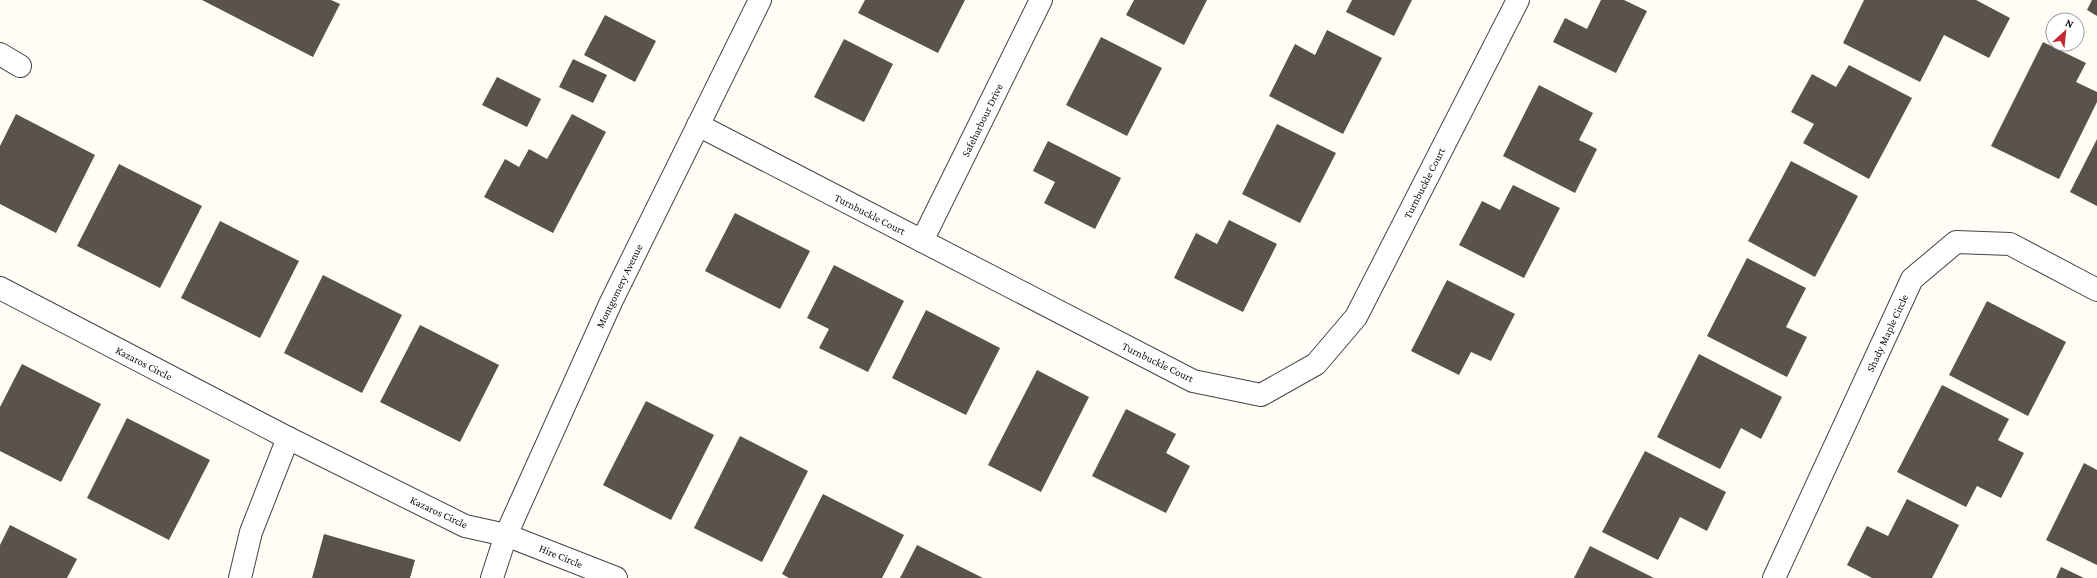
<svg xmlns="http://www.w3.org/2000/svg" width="2097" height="578" viewBox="0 0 2097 578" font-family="'Crimson Pro',serif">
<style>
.building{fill:#5a524d}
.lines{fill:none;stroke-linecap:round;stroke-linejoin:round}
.minor-casing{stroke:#444;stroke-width:24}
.minor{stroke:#fff;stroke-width:22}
.labels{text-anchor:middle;stroke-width:4;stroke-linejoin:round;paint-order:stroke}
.street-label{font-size:11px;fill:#111;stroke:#fff}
</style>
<rect width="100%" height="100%" fill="#fffdf5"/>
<!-- building -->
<g class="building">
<path d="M202,0h129l9,4 -27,53z"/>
<path d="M865,0h100l-27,53 -80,-40z"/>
<path d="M1134,0h73l-23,45 -58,-30z"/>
<path d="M1352,0h60l-18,36 -48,-24z"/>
<path d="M1601,0h23l23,11 -31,62 -63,-31 12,-24 22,11z"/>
<path d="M1864,0h112l34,18 -21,40 -45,-23 -24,47 -77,-39z"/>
<path d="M2092,0h5v16l-10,-6z"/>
<path d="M605,15l51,26 -21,41 -51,-27z"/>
<path d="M1327,30l55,28 -39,76 -74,-38 26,-52 20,11z"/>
<path d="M1101,37l61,31 -35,68 -61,-31z"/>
<path d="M844,39l49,25 -29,58 -50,-25z"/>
<path d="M2043,42l43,21 -10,19 21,10v10l-38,77 -68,-33z"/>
<path d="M573,59l34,16 -14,28 -34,-16z"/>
<path d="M1849,65l63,33 -43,81 -66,-36 11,-19 -23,-12 21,-38 24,13z"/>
<path d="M497,77l44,22 -14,28 -45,-22z"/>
<path d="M1539,85l54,28 -14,27 18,9 -22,44 -72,-37z"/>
<path d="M16,114l79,41 -39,78 -56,-29v-58z"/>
<path d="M572,114l34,18 -53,101 -69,-36 21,-38 14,8 10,-18 18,10z"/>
<path d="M1277,124l59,29 -36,70 -58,-29z"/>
<path d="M2097,139v67l-27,-14z"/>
<path d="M1048,141l73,37 -26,51 -51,-26 11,-21 -22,-11z"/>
<path d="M1791,161l67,35 -43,81 -67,-36z"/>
<path d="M119,164l83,42 -42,82 -83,-42z"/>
<path d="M1513,185l47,23 -36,70 -65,-33 23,-44 18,9z"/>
<path d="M735,213l75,38 -30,58 -75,-38z"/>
<path d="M1229,220l48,24 -34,68 -69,-34 22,-45 21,11z"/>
<path d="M220,221l79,40 -39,77 -79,-40z"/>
<path d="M1747,258l59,30 -20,39 21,10 -20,40 -80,-41z"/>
<path d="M834,265l70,36 -36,71 -49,-24 10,-19 -22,-11z"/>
<path d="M323,275l79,40 -40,78 -78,-40z"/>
<path d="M1447,280l68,34 -24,47 -20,-9 -12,23 -48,-24z"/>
<path d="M1987,301l79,41 -38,74 -79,-41z"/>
<path d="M926,310l74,38 -34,67 -74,-37z"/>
<path d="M420,325l79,40 -39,77 -80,-40z"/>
<path d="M1699,354l83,43 -21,42 -20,-11 -21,41 -63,-32z"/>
<path d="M22,364l79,40 -40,78 -61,-31v-44z"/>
<path d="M1037,370l52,27 -48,95 -53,-27z"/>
<path d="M1942,385l67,34 -11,21 26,13 -23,45 -24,-12 -11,21 -69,-35z"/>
<path d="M646,401l68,34 -43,85 -68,-35z"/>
<path d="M1126,409l50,25 -10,19 24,13 -24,47 -74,-37z"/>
<path d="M127,418l83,42 -41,80 -82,-42z"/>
<path d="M740,436l68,35 -46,91 -68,-34z"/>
<path d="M1645,451l81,41 -19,39 -27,-14 -22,43 -56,-28z"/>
<path d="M2084,463l13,7v95l-51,-25z"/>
<path d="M823,494l81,41 -22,43h-93l-7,-4z"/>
<path d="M1907,499l52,26 -27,53h-60l-25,-13 20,-39 21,10z"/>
<path d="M10,525l67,34 -10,19h-67v-33z"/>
<path d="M324,534l91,26 -5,18h-98z"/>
<path d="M917,545l66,33h-83z"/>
<path d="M1590,546l64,32h-80z"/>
<path d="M2061,567l23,11h-28z"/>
</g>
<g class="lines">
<defs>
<g id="minor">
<path d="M0,54l20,12"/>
<path d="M698,125l495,256 68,14 55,-31 40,-47 162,-317"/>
<path d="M922,241l119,-241"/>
<path d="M0,288l288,150 177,88 41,9 110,43"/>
<path d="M240,578l11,-46 37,-94"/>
<path d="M492,578l14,-43 105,-233 149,-302"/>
<path d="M1774,578l138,-299 44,-37 54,2 87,46"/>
</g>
</defs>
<!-- minor casing -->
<use href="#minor" class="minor-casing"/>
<!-- minor -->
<use href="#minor" class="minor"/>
</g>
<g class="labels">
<!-- street labels -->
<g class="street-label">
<text transform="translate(982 120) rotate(-64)" y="4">Safeharbour Drive</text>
<text transform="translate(1424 183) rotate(-63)" y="4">Turnbuckle Court</text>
<text transform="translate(870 214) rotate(27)" y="4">Turnbuckle Court</text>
<text transform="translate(619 286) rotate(-64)" y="4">Montgomery Avenue</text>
<text transform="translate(1887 333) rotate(-65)" y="4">Shady Maple Circle</text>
<text transform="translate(1158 362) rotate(26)" y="4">Turnbuckle Court</text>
<text transform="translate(144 363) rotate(27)" y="4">Kazaros Circle</text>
<text transform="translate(439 512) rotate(25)" y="4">Kazaros Circle</text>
<text transform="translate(561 556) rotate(22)" y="4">Hire Circle</text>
</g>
</g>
<!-- north arrow -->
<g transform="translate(2065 32) rotate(27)"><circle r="19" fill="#ffffff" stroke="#a0a0a0"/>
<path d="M0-3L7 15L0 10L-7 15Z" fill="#c4262e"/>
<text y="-6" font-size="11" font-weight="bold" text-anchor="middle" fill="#111111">N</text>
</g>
</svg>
